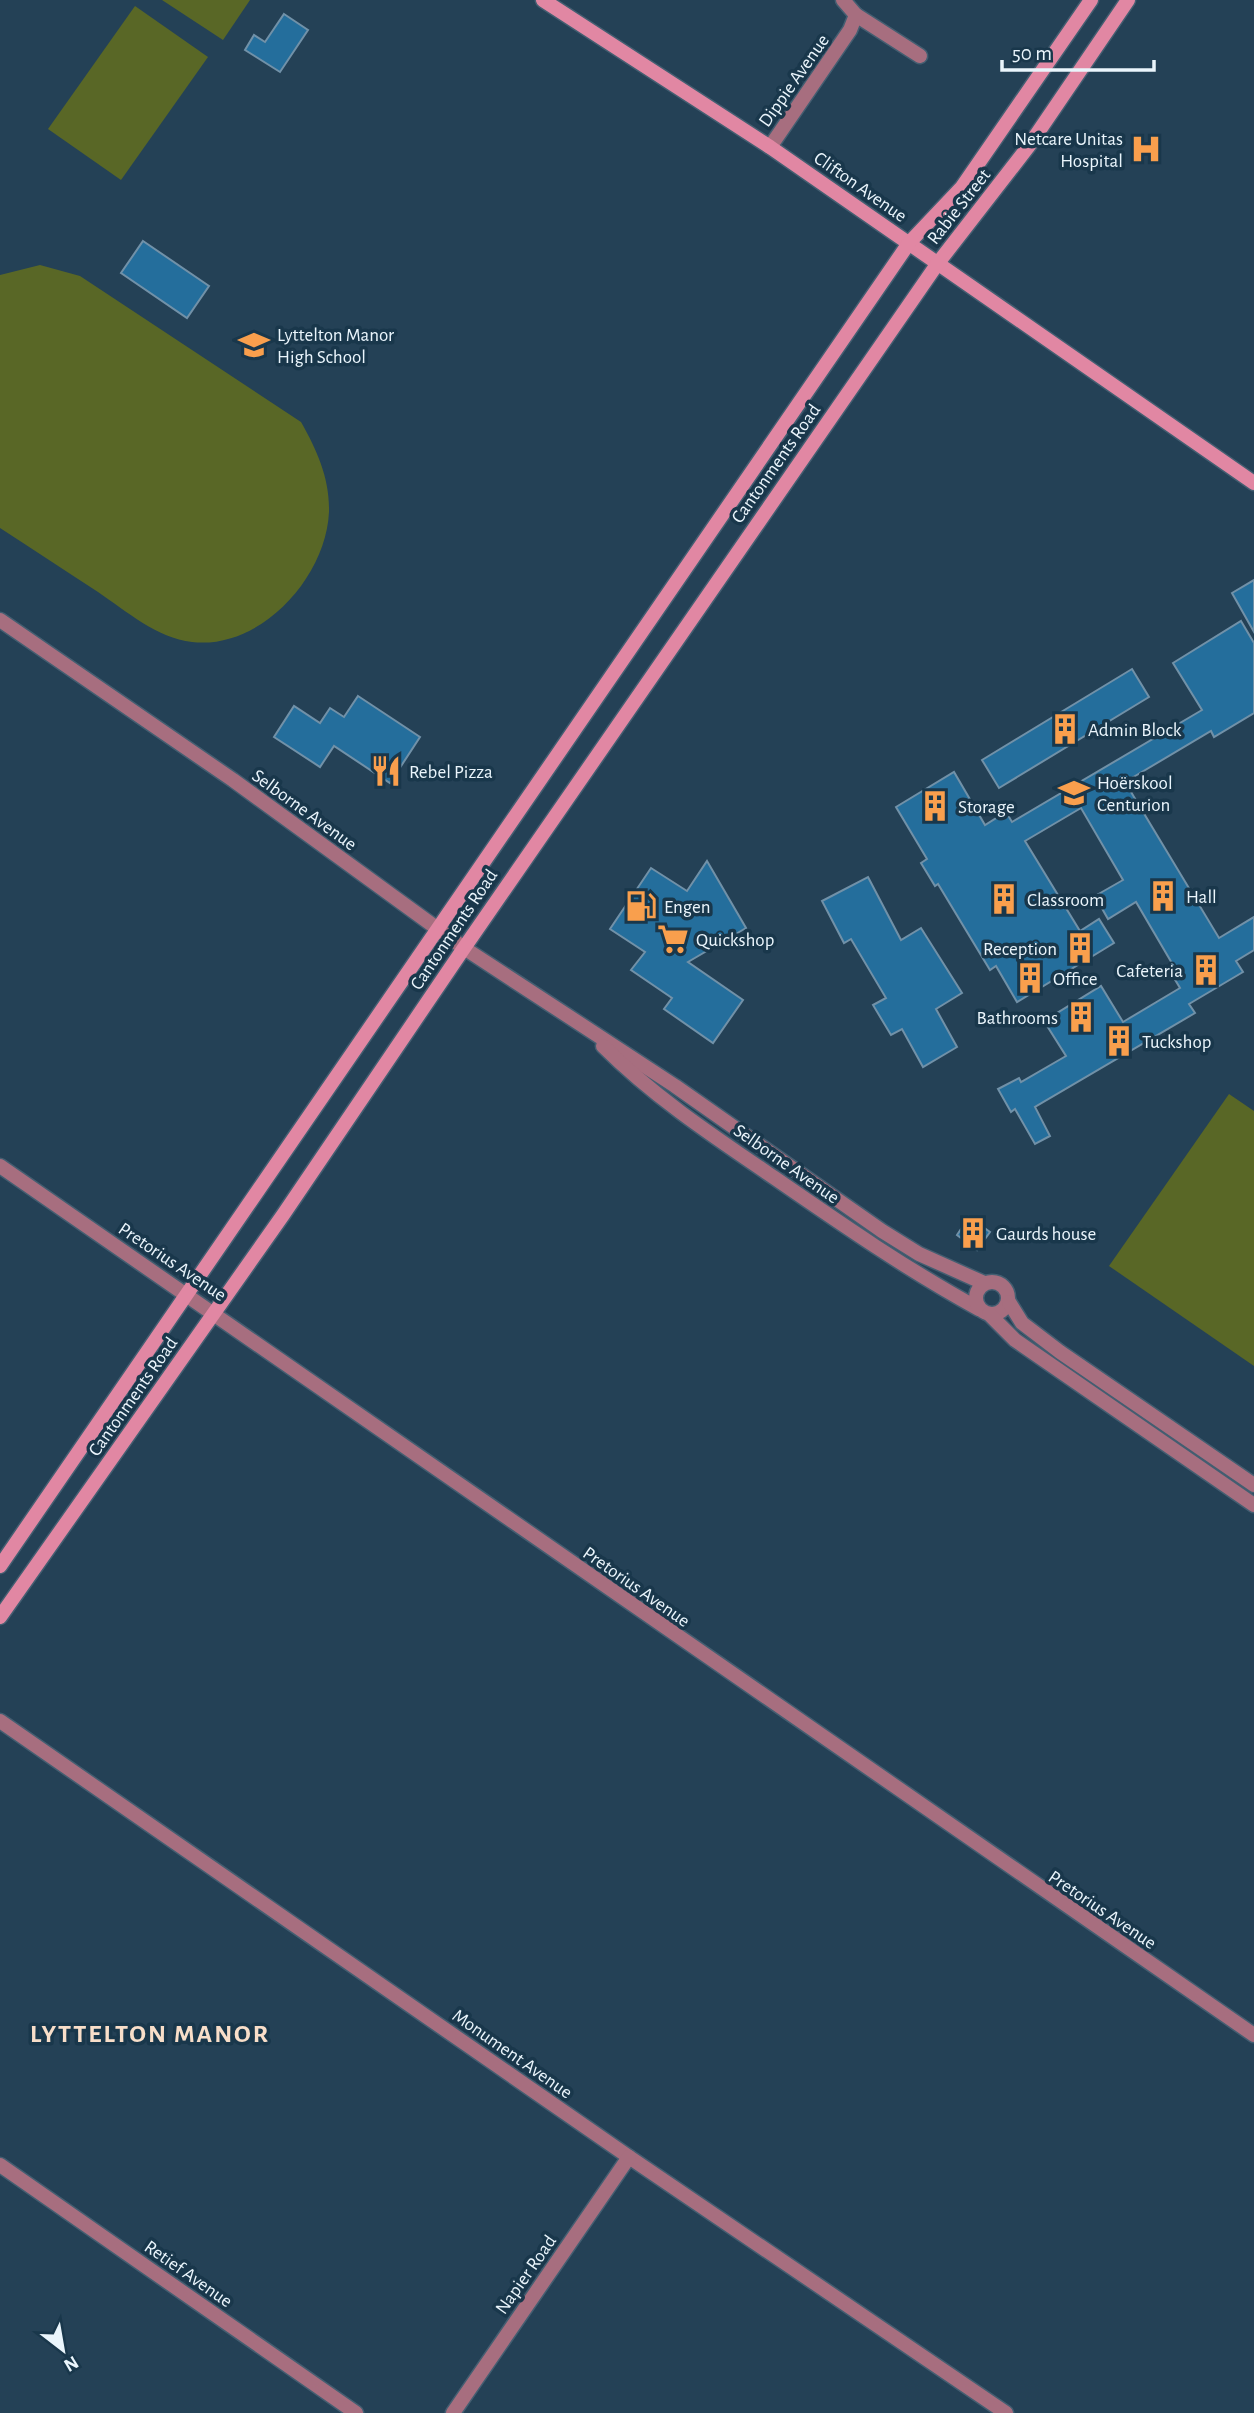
<svg xmlns="http://www.w3.org/2000/svg" width="1254" height="2413" viewBox="0 0 1254 2413" font-family="'Alegreya Sans',sans-serif">
<style>
.green{fill:#596726}
.building{fill:#246e9c;stroke:#7191a8;stroke-width:2}
.lines{fill:none;stroke-linecap:round;stroke-linejoin:round}
.street-casing{stroke:#445e71;stroke-width:17}
.secondary-casing{stroke:#445e71;stroke-width:17}
.street{stroke:#a76e7f;stroke-width:14}
.secondary{stroke:#e187a3;stroke-width:14}
.labels{text-anchor:middle;stroke-width:7;stroke-linejoin:round;paint-order:stroke}
.street-label{font-size:19px;fill:#eaf5fc;stroke:#19374b}
.poi-label{font-size:19px;fill:#eaf5fc;stroke:#19374b;text-anchor:start}
.district-label{font-size:26px;font-weight:bold;letter-spacing:2px;fill:#f8dec9;stroke:#19374b}
</style>
<rect width="100%" height="100%" fill="#244156"/>
<!-- green -->
<g class="green">
<path d="M162,0h88l-27,40z"/>
<path d="M135,6l73,51 -87,123 -73,-51z"/>
<path d="M40,265l40,11 221,146c16,28 29,57 28,90 -3,66 -69,138 -137,130 -35,-4 -66,-31 -94,-50 -33,-21 -65,-43 -98,-64v-253z"/>
<path d="M1229,1094l25,17v255l-145,-100z"/>
</g>
<!-- building -->
<g class="building">
<path d="M284,14l24,16 -28,42 -35,-22 9,-15 11,7z"/>
<path d="M143,241l66,45 -22,32 -66,-45z"/>
<path d="M1254,580v52l-22,-39z"/>
<path d="M1241,621l13,22v70l-40,24 -3,-6 -86,51 94,156 35,-21v33l-18,11 7,11 -54,32 6,9 -160,94 15,29 -15,8 -20,-35 -4,3 -13,-23 21,-11 2,4 45,-26 -22,-35 57,-35 22,36 57,-34 -12,-20 5,-3 -37,-63 -28,17 -13,-23 28,-16 -42,-72 -56,33 55,90 19,-12 15,24 -97,59 -21,-36 -6,4 -52,-86 -3,2 -14,-23 6,-4 -31,-52 58,-35 31,53 21,-13 6,10 190,-112 -29,-47z"/>
<path d="M1132,669l17,28 -150,91 -17,-28z"/>
<path d="M358,696l62,41 -30,46 -56,-37 -14,21 -46,-30 20,-31 26,17 10,-15 14,9z"/>
<path d="M707,861l39,67 -58,34 55,38 -30,43 -49,-34 8,-11 -41,-28 14,-18 -35,-23 41,-61 36,23z"/>
<path d="M868,877l33,63 20,-12 41,65 -26,16 21,38 -34,20 -21,-38 -11,6 -18,-30 13,-7 -35,-59 -7,4 -22,-42z"/>
<path d="M969,1217l21,15 -13,18 -20,-15z"/>
</g>
<g class="lines">
<defs>
<g id="street">
<path d="M856,15l64,41"/>
<path d="M770,147l80,-117 6,-15 -13,-15"/>
<path d="M0,620l233,160 231,168 211,138 207,145 37,23 65,29"/>
<path d="M603,1046c48,48 104,86 160,124 71,49 141,98 216,139"/>
<path d="M0,1166c420,287 834,582 1254,869"/>
<circle cx="992" cy="1298" r="16"/>
<path d="M1009,1302l13,21 38,29 194,133"/>
<path d="M989,1314l26,26 239,165"/>
<path d="M0,1721l629,436 377,256"/>
<path d="M0,2165l356,248"/>
<path d="M453,2413l176,-256"/>
</g>
<g id="secondary">
<path d="M543,0l227,147 484,336"/>
<path d="M0,1566l909,-1323 53,-56 129,-187"/>
<path d="M0,1617l283,-402 181,-267 474,-685 90,-116 100,-147"/>
</g>
</defs>
<!-- street casing -->
<use href="#street" class="street-casing"/>
<!-- secondary casing -->
<use href="#secondary" class="secondary-casing"/>
<!-- street -->
<use href="#street" class="street"/>
<!-- secondary -->
<use href="#secondary" class="secondary"/>
</g>
<!-- icons -->
<defs>
<symbol id="hospital-bare" viewBox="-9 -9 18 18"><path d="M-5-5h3v3.5h4V-5h3V5h-3V1.5h-4V5h-3Z" fill="#f99f4d" stroke="#19374b" stroke-width="2.5" paint-order="stroke"/></symbol>
<symbol id="school-bare" viewBox="-9 -9 18 18"><path d="M0-5L7-2L0 1L-7-2ZM-4 1L0 2.5L4 1V4Q0 6-4 4Z" fill="#f99f4d" stroke="#19374b" stroke-width="2.5" paint-order="stroke"/></symbol>
<symbol id="building-bare" viewBox="-9 -9 18 18"><path d="M-4-6H4V6H1V3H-1V6H-4ZM-2.5-4.3h1.7v1.8h-1.7ZM.8-4.3h1.7v1.8H.8ZM-2.5-1h1.7V.8h-1.7ZM.8-1h1.7V.8H.8Z" fill="#f99f4d" stroke="#19374b" stroke-width="2.5" paint-order="stroke"/></symbol>
<symbol id="restaurant-bare" viewBox="-9 -9 18 18"><path d="M-5-6h1v4h1v-4h1v4h1v-4h1v5L-1.5 .5V6h-2V.5L-5-1ZM5-6V6H3V1.5H1.5Q1.5-4 5-6Z" fill="#f99f4d" stroke="#19374b" stroke-width="2.5" paint-order="stroke"/></symbol>
<symbol id="fuel-bare" viewBox="-9 -9 18 18"><path d="M-5.5-6h7V0h2V4h1.3V-2.5L3-4.5l.8-.8L6-3V5H2.5V1h-1V6h-7ZM-4.2-4.7v3.2H.2V-4.7Z" fill="#f99f4d" stroke="#19374b" stroke-width="2.5" paint-order="stroke"/></symbol>
<symbol id="supermarket-bare" viewBox="-9 -9 18 18"><path d="M-6-5.5h2.5l.6 2H6L4.5 2H-2.5L-4.4-4H-6ZM-1.5 3.2a1.3 1.3 0 1 0 .1 0ZM3 3.2a1.3 1.3 0 1 0 .1 0Z" fill="#f99f4d" stroke="#19374b" stroke-width="2.5" paint-order="stroke"/></symbol>
</defs>
<g fill-rule="evenodd">
<use href="#hospital-bare" x="1124" y="127" width="44" height="44"/>
<use href="#school-bare" x="232" y="323" width="44" height="44"/>
<use href="#building-bare" x="1043" y="707" width="44" height="44"/>
<use href="#restaurant-bare" x="364" y="749" width="44" height="44"/>
<use href="#school-bare" x="1052" y="771" width="44" height="44"/>
<use href="#building-bare" x="913" y="784" width="44" height="44"/>
<use href="#building-bare" x="1141" y="874" width="44" height="44"/>
<use href="#building-bare" x="982" y="877" width="44" height="44"/>
<use href="#fuel-bare" x="619" y="884" width="44" height="44"/>
<use href="#supermarket-bare" x="651" y="917" width="44" height="44"/>
<use href="#building-bare" x="1058" y="926" width="44" height="44"/>
<use href="#building-bare" x="1184" y="948" width="44" height="44"/>
<use href="#building-bare" x="1008" y="956" width="44" height="44"/>
<use href="#building-bare" x="1059" y="995" width="44" height="44"/>
<use href="#building-bare" x="1097" y="1019" width="44" height="44"/>
<use href="#building-bare" x="951" y="1211" width="44" height="44"/>
</g>
<g class="labels">
<!-- street labels -->
<g class="street-label">
<text transform="translate(793 80) rotate(-55)" y="7">Dippie Avenue</text>
<text transform="translate(861 186) rotate(35)" y="7">Clifton Avenue</text>
<text transform="translate(958 206) rotate(-52)" y="7">Rabie Street</text>
<text transform="translate(775 463) rotate(-55)" y="7">Cantonments Road</text>
<text transform="translate(305 809) rotate(36)" y="7">Selborne Avenue</text>
<text transform="translate(453 929) rotate(-56)" y="7">Cantonments Road</text>
<text transform="translate(787 1163) rotate(35)" y="7">Selborne Avenue</text>
<text transform="translate(173 1261) rotate(34)" y="7">Pretorius Avenue</text>
<text transform="translate(132 1396) rotate(-55)" y="7">Cantonments Road</text>
<text transform="translate(637 1586) rotate(35)" y="7">Pretorius Avenue</text>
<text transform="translate(1103 1909) rotate(34)" y="7">Pretorius Avenue</text>
<text transform="translate(513 2053) rotate(35)" y="7">Monument Avenue</text>
<text transform="translate(189 2273) rotate(35)" y="7">Retief Avenue</text>
<text transform="translate(525 2274) rotate(-55)" y="7">Napier Road</text>
</g>
<!-- poi labels -->
<g class="poi-label">
<text x="1123" y="145" text-anchor="end">Netcare Unitas<tspan x="1123" dy="22">Hospital</tspan></text>
<text x="277" y="341">Lyttelton Manor<tspan x="277" dy="22">High School</tspan></text>
<text x="1088" y="736">Admin Block</text>
<text x="409" y="778">Rebel Pizza</text>
<text x="1097" y="789">Hoërskool<tspan x="1097" dy="22">Centurion</tspan></text>
<text x="958" y="813">Storage</text>
<text x="1186" y="903">Hall</text>
<text x="1027" y="906">Classroom</text>
<text x="664" y="913">Engen</text>
<text x="696" y="946">Quickshop</text>
<text x="1057" y="955" text-anchor="end">Reception</text>
<text x="1183" y="977" text-anchor="end">Cafeteria</text>
<text x="1053" y="985">Office</text>
<text x="1058" y="1024" text-anchor="end">Bathrooms</text>
<text x="1142" y="1048">Tuckshop</text>
<text x="996" y="1240">Gaurds house</text>
</g>
<!-- district labels -->
<g class="district-label">
<text x="150" y="2042">LYTTELTON MANOR</text>
</g>
</g>
<!-- north arrow -->
<g transform="translate(63 2350) rotate(149)" stroke="#19374b" stroke-width="5" paint-order="stroke">
<path d="M0-5L12 26L0 18L-12 26Z" fill="#eaf5fc"/>
<text y="-10" font-size="19" font-weight="bold" text-anchor="middle" fill="#eaf5fc">N</text>
</g>
<!-- scale -->
<path d="M1002 60v10h152v-10" fill="none" stroke="#eaf5fc" stroke-width="3.5"/>
<text x="1012" y="60" font-size="21" fill="#eaf5fc" stroke="#19374b" stroke-width="5" paint-order="stroke">50 m</text>
</svg>
